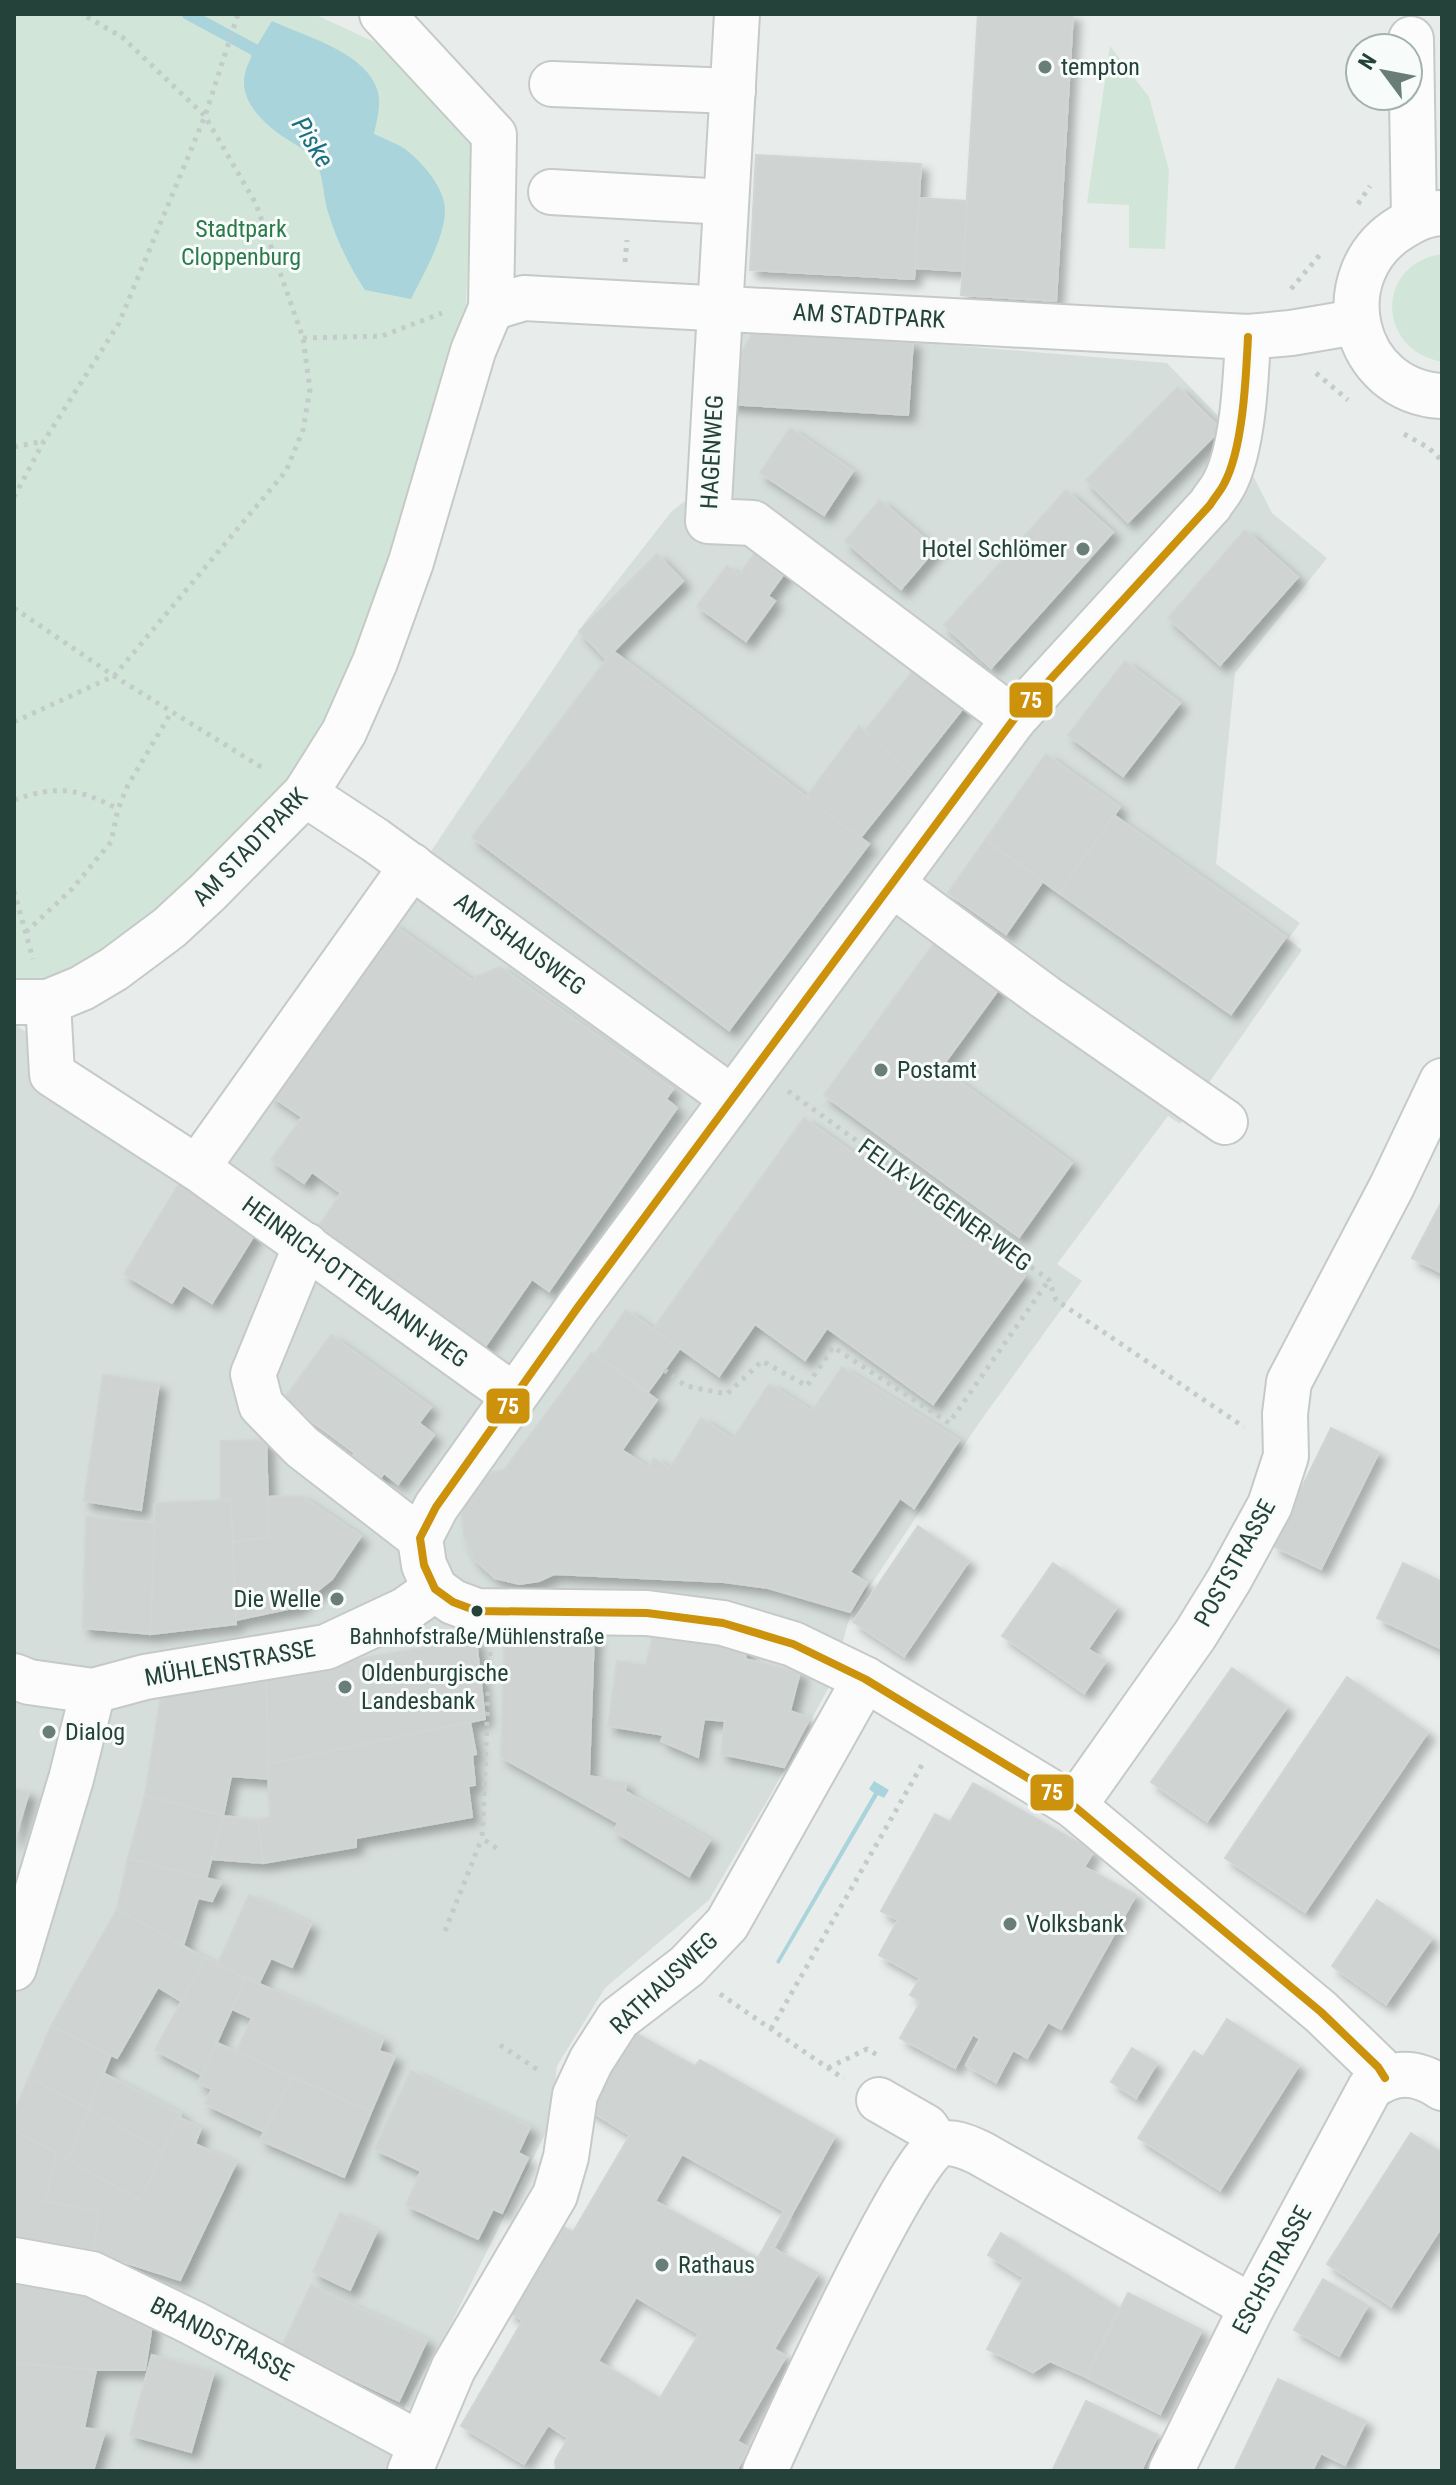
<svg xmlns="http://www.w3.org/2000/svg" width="1456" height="2485" viewBox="0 0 1456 2485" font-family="'Roboto Condensed',sans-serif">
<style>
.built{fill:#d6dedb}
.green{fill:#d1e6d8}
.water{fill:#a9d4db}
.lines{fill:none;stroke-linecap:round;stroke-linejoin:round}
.stream{stroke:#a9d4db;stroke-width:12}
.building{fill:#cfd4d2;stroke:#d1d6d4;stroke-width:2;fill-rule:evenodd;filter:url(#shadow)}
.minor-casing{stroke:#c5cac8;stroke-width:48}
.path{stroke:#c3ccca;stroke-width:5;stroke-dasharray:4 6;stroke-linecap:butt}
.minor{stroke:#fcfcfc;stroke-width:44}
.bus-1-casing{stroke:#f7fbf9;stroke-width:14}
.bus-1{stroke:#cd920c;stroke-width:8}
.poi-dot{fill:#697e78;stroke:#f7fbf9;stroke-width:3}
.bus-dot{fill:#24423a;stroke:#f7fbf9;stroke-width:3}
.labels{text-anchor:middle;stroke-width:6;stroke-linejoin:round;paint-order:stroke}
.bus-label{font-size:22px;fill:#24423a;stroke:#f7fbf9}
.poi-label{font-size:24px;fill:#24423a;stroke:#f7fbf9;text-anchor:start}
.park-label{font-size:24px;fill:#2d7a4b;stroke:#f7fbf9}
.street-label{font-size:24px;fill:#24423a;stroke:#f7fbf9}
.water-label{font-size:26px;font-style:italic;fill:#1c6f80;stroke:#f7fbf9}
.line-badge{stroke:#f7fbf9;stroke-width:3}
.badge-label{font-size:22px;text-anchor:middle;font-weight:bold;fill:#fff}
</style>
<defs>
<filter id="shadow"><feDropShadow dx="7" dy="7" stdDeviation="4" flood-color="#0004"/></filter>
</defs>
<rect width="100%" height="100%" fill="#e8edeb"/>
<!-- built -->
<path class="built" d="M731,327l436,36 61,63 44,87 55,45 -92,115 -19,191 84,59 -12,16 14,11 -122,174 -12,-8 -111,148 25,17 -103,142 -129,193 -19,67 -60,111 -62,106 -104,88 -48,78 -6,56 -101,204 -45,79 -18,66h-373v-1447l202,133 199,-282 170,-253 87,-111 41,-31z"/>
<!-- green -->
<g class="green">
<path d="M14,14h300l104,48 56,51 -9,216 -72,233 -41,106 -50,99 -67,80 -151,128 -70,11z"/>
<path d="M1110,46l39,51 20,73 -4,79 -36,-1v-43l-42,-2z"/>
<path d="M1442,254v108c-67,-13 -66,-99 0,-108z"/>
</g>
<!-- water -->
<g class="water">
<path d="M272,21c32,15 93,31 105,68 5,15 0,30 -3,45 9,4 19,8 28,13 19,13 44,41 43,65 -1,27 -22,63 -34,87l-46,-9c-16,-24 -29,-51 -37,-78 -5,-15 -4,-35 -12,-49 -6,-11 -23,-20 -34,-27 -16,-11 -38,-31 -38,-53 -1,-18 19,-47 28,-62z"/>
<path d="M874,1781l15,9 -5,8 -6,-3 -99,169 -3,-2 98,-169 -5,-4z"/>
</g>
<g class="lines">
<!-- stream -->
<path class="stream" d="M188,14l67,36 9,14"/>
</g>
<!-- building -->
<g class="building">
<path d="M978,14h95l-17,287 -95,-6z"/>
<path d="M756,155l165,9 -7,115 -164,-9z"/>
<path d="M919,198l48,3 -4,70 -48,-3z"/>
<path d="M754,331l159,10 -5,74 -181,-11 3,-32z"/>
<path d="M1178,387l43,42 -93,93 -42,-42z"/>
<path d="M790,428l63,43 -29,44 -64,-42z"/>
<path d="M1066,490l47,42 -122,136 -47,-43z"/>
<path d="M880,500l56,48 -35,41 -56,-48z"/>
<path d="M1245,530l53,47 -78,88 -52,-47z"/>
<path d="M762,543l29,21 -23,32 7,5 -29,40 -49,-35 30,-40 12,9z"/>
<path d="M657,554l26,27 -77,78 -27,-28z"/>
<path d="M613,651l256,193 -140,186 -257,-193z"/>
<path d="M925,656l47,41 -61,77 -47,-42z"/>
<path d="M1125,661l55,42 -57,73 -55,-41z"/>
<path d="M859,726l52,48 -51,64 -54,-41z"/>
<path d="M1046,754l74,53 -61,86 -74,-53z"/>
<path d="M1114,815l172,122 -55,77 -172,-121z"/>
<path d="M985,840l58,41 -37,53 -58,-41z"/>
<path d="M391,923l82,58 4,-5 23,-9 173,122 -7,10 11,9 -128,183 -17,-12 -50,72 -168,-118 27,-40 -29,-21 -8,11 -33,-23 31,-43 -32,-22z"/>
<path d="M937,939l64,47 -60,82 131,95 -53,74 -195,-142z"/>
<path d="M804,1118l221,158 -92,128 -106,-76 -22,32 -50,-36 -36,52 -66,-47z"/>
<path d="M188,1169l70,60 -46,74 -29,-18 -11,18 -48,-29z"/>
<path d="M1442,1201v72l-30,-15z"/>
<path d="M626,1310l54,38 -32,44 -53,-38z"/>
<path d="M331,1335l100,72 -12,16 15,12 -36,49 -14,-11 -9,13 -29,-22 9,-11 -72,-53z"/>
<path d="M592,1352l65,48 -35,50 26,17 6,-9 16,10 31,-50 32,21 36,-55 43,27 30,-44 117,73 -45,68 -14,-10 -50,74 17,11 -17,29 -82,-24 -44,-6 -170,-8 -15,7 -20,3 -24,-6 -20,-18 -11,-23 -2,-26 7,-23 24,-16 11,-2z"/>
<path d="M103,1375l56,8 -18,127 -57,-9z"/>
<path d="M1331,1428l48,24 -58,117 -48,-23z"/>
<path d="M266,1440l3,97 -37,5 -1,-42h-10v-59z"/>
<path d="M301,1496l60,40 -29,43 -35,28 -61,13 -4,-78 37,-5 -1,-40z"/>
<path d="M231,1500l5,124 -86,10 5,-131z"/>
<path d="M86,1517l69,6 -5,111 -67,-6z"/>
<path d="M918,1526l51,35 -65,95 -51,-34z"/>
<path d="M1053,1563l64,44 -29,42 18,12 -22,32 -82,-57z"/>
<path d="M1403,1563l39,19v67l-65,-31z"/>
<path d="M654,1631l93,16 -2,12 55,13 -10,39 20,7 -26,49 -63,-13 4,-33 -21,-2 -6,38 -37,-16 3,-6 -56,-9 9,-65 29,4z"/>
<path d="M505,1632l89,2 -5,142 37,7 -1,8 85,49 -21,36 -75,-45 4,-8 -117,-66z"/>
<path d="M476,1639l9,80 -217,45 -2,-90z"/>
<path d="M1232,1668l55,39 -80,114 -56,-39z"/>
<path d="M1347,1677l81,55 -123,180 -80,-54z"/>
<path d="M266,1681l3,98 -38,-3 -8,40 -78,-21 16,-100z"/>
<path d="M470,1722l6,32 -4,1 3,30 -7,1 4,31 -116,21v9l-93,16 -5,-43 12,-3 -2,-53z"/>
<path d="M973,1783l121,68 -10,16 52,28 -75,134 -13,-7 -21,36 -14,-8 -17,32 -30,-17 14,-26 -7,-5 -18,34 -55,-30 21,-37 -11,-6 10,-17 -41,-23 19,-35 -17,-9 54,-97 15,8z"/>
<path d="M14,1788l15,4 -15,50z"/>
<path d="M145,1795l78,21 -17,63 -78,-21z"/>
<path d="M223,1816l35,4 5,43 -51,-4z"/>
<path d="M128,1858l93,24 -9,19 -14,-3 -15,48 -66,-37z"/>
<path d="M249,1895l62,29 -19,43 -21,-9 -12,25 -42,-18z"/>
<path d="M1377,1900l55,38 -46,66 -54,-38z"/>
<path d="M117,1909l88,49 -24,43 -23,-14 -41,71 -66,-32z"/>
<path d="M205,1958l41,20 -44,97 -47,-25z"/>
<path d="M246,1978l137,61 -4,12 16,5 -24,56 -135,-60 16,-34 -20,-9z"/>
<path d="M1227,2019l72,46 -79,125 -82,-52 56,-87 9,6z"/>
<path d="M51,2026l60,29 -22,54 -60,-32z"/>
<path d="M630,2030l65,36 5,-6 135,76 -62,112 45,25 -44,76 12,7 -49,85 12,7 -13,23h-180l-1,-10 13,-23 -20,-13 -24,39 -63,-38 62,-106 -15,-8 50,-88 15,8 57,-97 -46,-28zM682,2154l102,57 -26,47 -103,-57zM636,2297l63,37 -39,64 -62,-37z"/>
<path d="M217,2043l75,34 -28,55 -59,-28 7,-15 -14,-6z"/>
<path d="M1132,2048l25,15 -21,35 -25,-16z"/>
<path d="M411,2071l119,56 -12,26 10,5 -26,55 -9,-4 -15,30 -72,-34 15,-34 -47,-22z"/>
<path d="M103,2073l78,41 -18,38 -74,-43z"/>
<path d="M29,2077l60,32 -21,51 -54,-30v-17z"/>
<path d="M292,2077l79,35 -27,65 -84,-37z"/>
<path d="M89,2109l74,43 -23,49 -72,-41z"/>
<path d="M178,2117l23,11 -6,16 41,19 -56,117 -50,-16 -38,-6 7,-47 -54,-10 12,-48 83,48z"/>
<path d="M14,2130l43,23 -12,48 54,10 -7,47 -78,-17z"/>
<path d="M1411,2133l31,20v73l-51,80 -64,-42z"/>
<path d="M340,2213l37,18 -27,59 -37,-18z"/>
<path d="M1001,2233l118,75 -33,69 -36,-16 -17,11 -46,-23 37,-71 -36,-23z"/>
<path d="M14,2271l140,41 -9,58h-49l-82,-7z"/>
<path d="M1323,2279l45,26 -29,51 -45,-26z"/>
<path d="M311,2285l116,55 -28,61 -117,-55z"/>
<path d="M1128,2293l74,37 -42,84 -74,-37z"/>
<path d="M152,2355l62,17 -23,80 -61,-17z"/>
<path d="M14,2363l82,7 -12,58 21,3 -12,40h-79z"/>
<path d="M1278,2379l88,42 -21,44 -24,-12 -9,18h-78z"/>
<path d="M1086,2401l72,34 -17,36h-89z"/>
</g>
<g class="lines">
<defs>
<g id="minor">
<path d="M737,14l-29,507 45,2 261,196"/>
<path d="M1411,39l3,180"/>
<path d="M552,84l181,7"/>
<path d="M551,192l175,10"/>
<path d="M1442,213c-15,0 -27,6 -40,14 -77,46 -51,164 40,169"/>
<path d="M491,308l33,-10 724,39 43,-4 65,-11"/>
<path d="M1248,337c-2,41 -5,112 -24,147 -4,8 -10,14 -14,21l-196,214 -436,588 -142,200 -16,31 4,27 11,24 18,13 24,9 170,2 76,10 70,21 72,35 209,127 247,206 57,55 7,11"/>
<path d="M305,794l70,46 357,258"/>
<path d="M892,884l153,113 180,125"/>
<path d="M14,1002h34l34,-14 32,-19 55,-41 39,-36 97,-98 39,-62 31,-70 36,-100 62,-211 18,-43 3,-173 -112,-121"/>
<path d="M48,1002l4,72 145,94 317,228"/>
<path d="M197,1168l215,-302"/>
<path d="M306,1245l-53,129 8,31 41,42 118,91"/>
<path d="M14,1676l15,6 64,9 52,-14 181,-30 79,-37 30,-21"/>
<path d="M1074,1806l121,-171 34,-55 41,-75 16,-49 -1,-42 4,-32 103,-196 50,-105"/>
<path d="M14,1968l57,-189 22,-88"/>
<path d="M879,2100l47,27 12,18"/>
<path d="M14,2260l78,14 101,49 227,121"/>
<path d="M410,2471l43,-102 102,-174 11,-38 9,-62 16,-34 27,-42 69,-53 40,-42 138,-245"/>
<path d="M765,2471c19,-44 144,-315 174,-326 14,-5 28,2 41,8l272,154"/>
<path d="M1171,2471l81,-164 118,-219c24,-18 47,-17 72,0"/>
</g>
</defs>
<!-- minor casing -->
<use href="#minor" class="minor-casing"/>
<!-- path -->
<g class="path">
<path d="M1358,204l12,-18"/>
<path d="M625,262l2,-22"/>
<path d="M1291,289l32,-38"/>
<path d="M303,338l79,-2 60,-23"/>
<path d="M1316,373l32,27"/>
<path d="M1404,434l25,14 13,13"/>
<path d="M14,447l30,-6"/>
<path d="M14,497l30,-56 75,-118 86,-207 33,-102"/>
<path d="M14,608l100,68 152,94"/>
<path d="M14,722l100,-46 172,-205 17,-41 7,-41 -7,-51 -47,-134 -51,-88 -83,-79 -40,-23"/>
<path d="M14,800c43,-15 64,-12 104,9"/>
<path d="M14,891l19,68"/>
<path d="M26,932l46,-43 39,-47 7,-33 10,-24 44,-74"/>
<path d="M788,1091l261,189 7,20 188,127"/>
<path d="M664,1370l22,16 41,8 35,-33 45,25 26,-39 116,76 100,-143"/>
<path d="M490,1652l-8,186 17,12"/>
<path d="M445,1931l37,-93"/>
<path d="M720,1994l124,85"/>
<path d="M771,2029l152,-266"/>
<path d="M500,2045l38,25"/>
<path d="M828,2068l39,-19 12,7"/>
</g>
<!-- minor -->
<use href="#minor" class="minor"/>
<defs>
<path id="bus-1" d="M1248,337c-2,41 -5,112 -24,147 -4,8 -10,14 -14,21l-196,214 -436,588 -142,200 -16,31 4,27 11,24 18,13 24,9 170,2 76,10 70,21 72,35 209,127 247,206 57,55 7,11"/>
</defs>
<!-- bus-1 casing -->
<use href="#bus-1" class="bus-1-casing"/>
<!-- bus-1 -->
<use href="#bus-1" class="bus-1"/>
</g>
<!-- markers -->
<g class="poi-dot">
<circle cx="1045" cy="67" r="8"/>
<circle cx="1083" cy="549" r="8"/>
<circle cx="881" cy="1070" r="8"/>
<circle cx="337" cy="1599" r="8"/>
<circle cx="345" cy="1687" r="8"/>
<circle cx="49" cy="1732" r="8"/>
<circle cx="1010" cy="1924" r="8"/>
<circle cx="662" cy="2265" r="8"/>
</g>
<circle class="bus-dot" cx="477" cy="1611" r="7"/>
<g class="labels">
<!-- bus labels -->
<g class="bus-label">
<text x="477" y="1644">Bahnhofstraße/Mühlenstraße</text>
</g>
<!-- poi labels -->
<g class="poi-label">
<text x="1061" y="75">tempton</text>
<text x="1067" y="557" text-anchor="end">Hotel Schlömer</text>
<text x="897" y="1078">Postamt</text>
<text x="321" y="1607" text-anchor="end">Die Welle</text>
<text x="361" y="1681">Oldenburgische<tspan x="361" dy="28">Landesbank</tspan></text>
<text x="65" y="1740">Dialog</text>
<text x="1026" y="1932">Volksbank</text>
<text x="678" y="2273">Rathaus</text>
</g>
<!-- park labels -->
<g class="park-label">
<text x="241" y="237">Stadtpark<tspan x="241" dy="28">Cloppenburg</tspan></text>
</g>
<!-- street labels -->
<g class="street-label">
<text transform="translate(869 316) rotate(3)" y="8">AM STADTPARK</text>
<text transform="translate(712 452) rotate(-87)" y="8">HAGENWEG</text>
<text transform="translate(250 847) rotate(-46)" y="8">AM STADTPARK</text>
<text transform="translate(520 944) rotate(36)" y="8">AMTSHAUSWEG</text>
<text transform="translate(945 1205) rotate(36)" y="8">FELIX-VIEGENER-WEG</text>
<text transform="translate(355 1282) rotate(36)" y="8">HEINRICH-OTTENJANN-WEG</text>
<text transform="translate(1235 1563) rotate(-61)" y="8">POSTSTRASSE</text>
<text transform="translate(230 1663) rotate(-10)" y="8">MÜHLENSTRASSE</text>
<text transform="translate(664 1983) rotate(-43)" y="8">RATHAUSWEG</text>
<text transform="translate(1272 2270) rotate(-62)" y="8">ESCHSTRASSE</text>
<text transform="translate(222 2339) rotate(27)" y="8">BRANDSTRASSE</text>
</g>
<!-- water labels -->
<g class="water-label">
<text transform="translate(313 142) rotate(58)" y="9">Piske</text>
</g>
</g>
<g class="line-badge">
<rect x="1008" y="681" width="46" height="38" rx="8" fill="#cd920c"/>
<rect x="485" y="1387" width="46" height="38" rx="8" fill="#cd920c"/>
<rect x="1029" y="1773" width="46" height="39" rx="8" fill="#cd920c"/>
</g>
<g class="badge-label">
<text x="1031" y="708">75</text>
<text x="508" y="1414">75</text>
<text x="1052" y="1800">75</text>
</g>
<!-- border -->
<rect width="1456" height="2485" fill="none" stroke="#24423a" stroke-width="32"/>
<!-- north arrow -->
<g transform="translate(1384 72) rotate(302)"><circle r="38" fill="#f7fbf9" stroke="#a3b1ad" stroke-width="2"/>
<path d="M0-6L14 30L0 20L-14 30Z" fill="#697e78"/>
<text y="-12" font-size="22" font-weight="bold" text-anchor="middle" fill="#24423a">N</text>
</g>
</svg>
